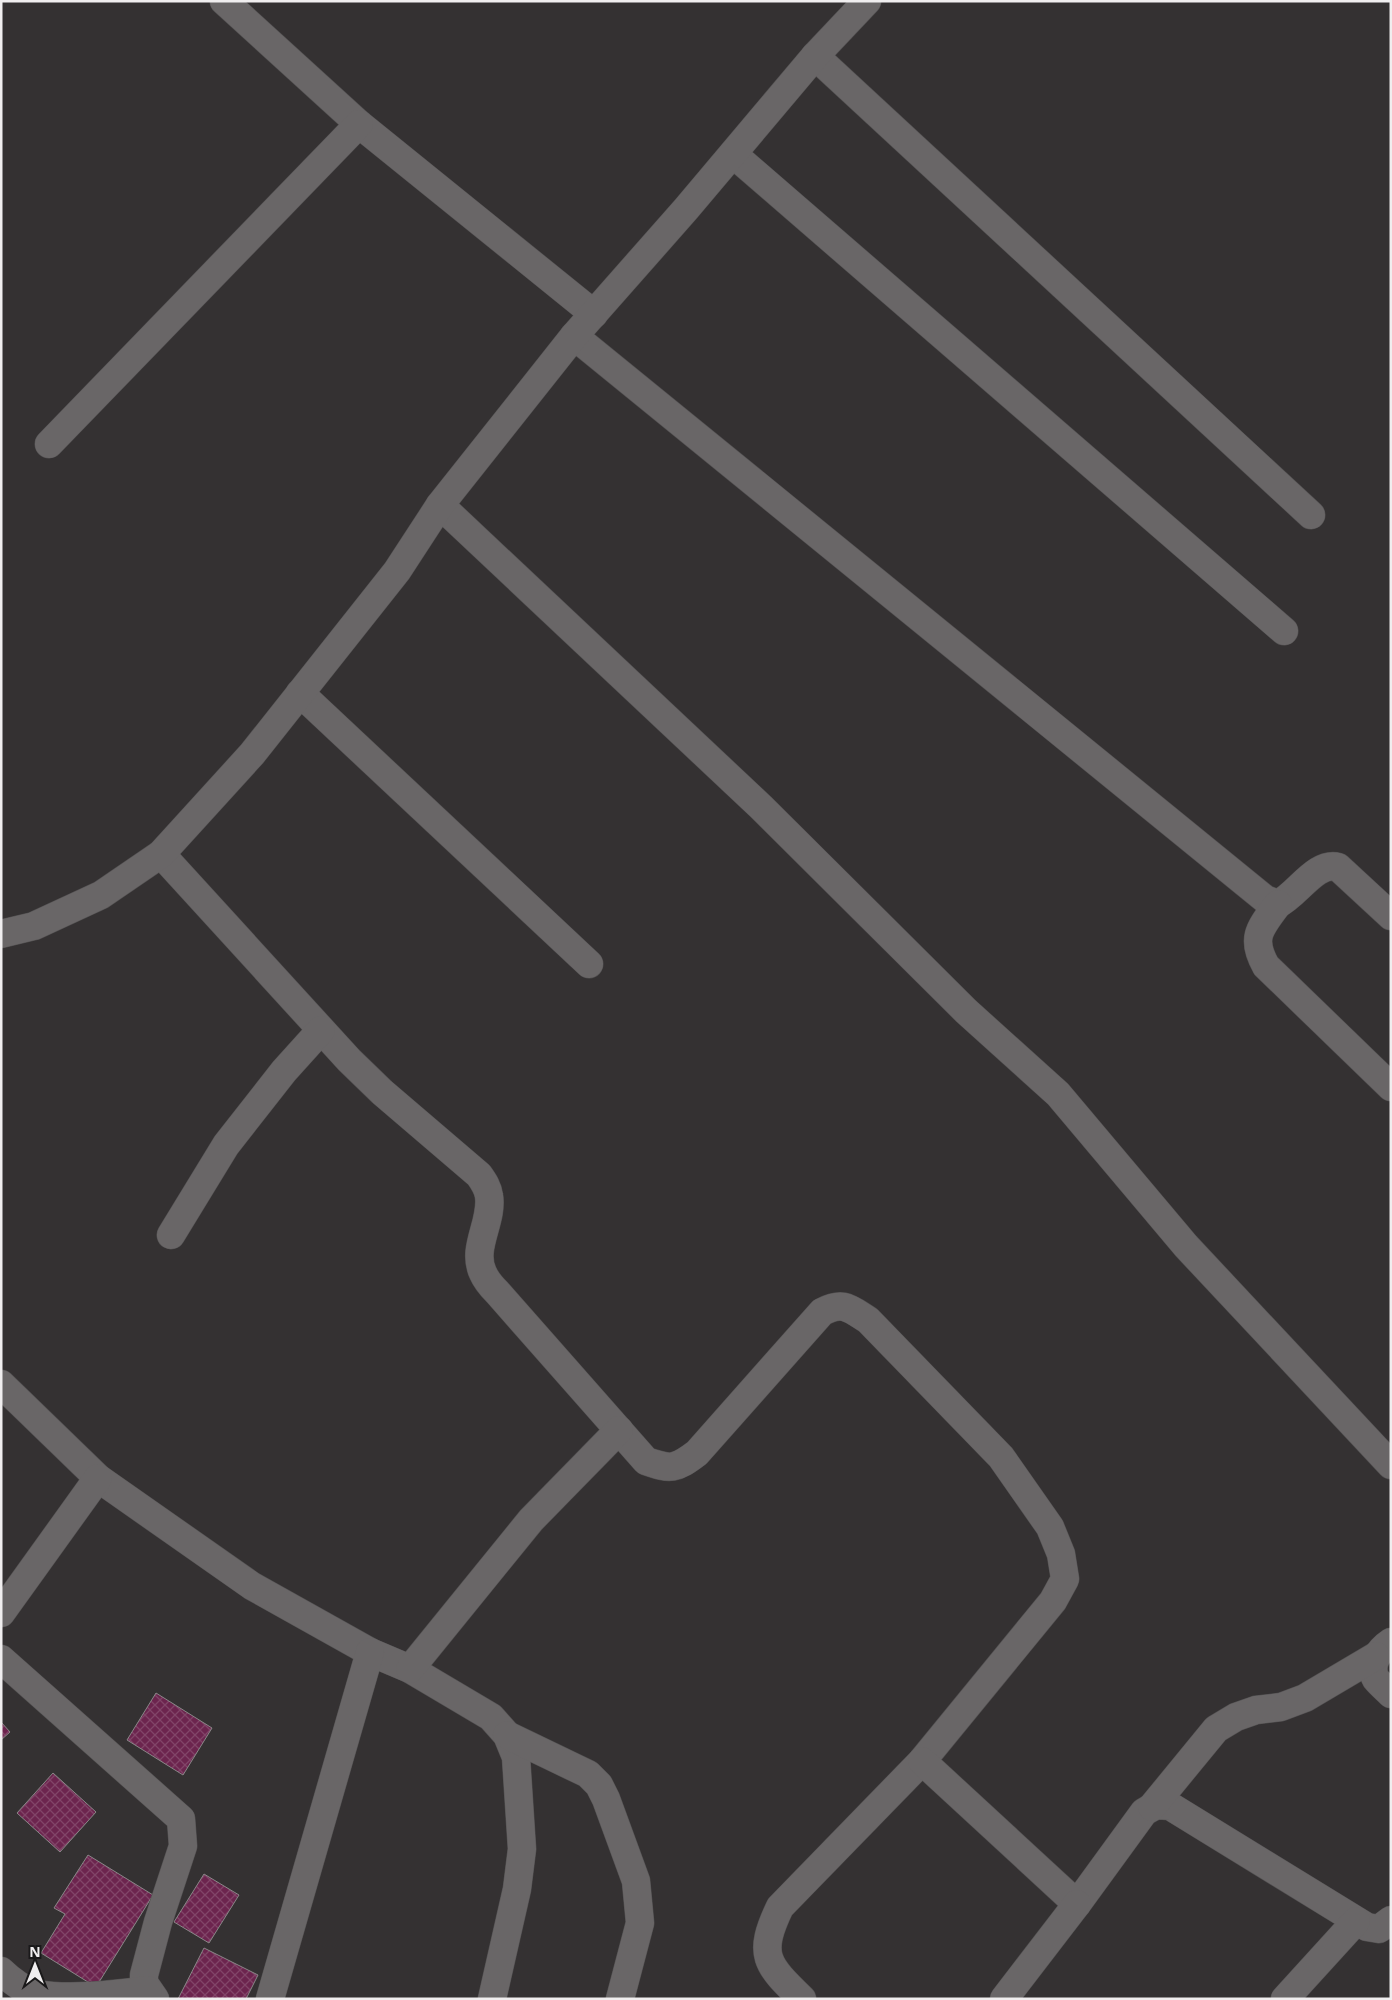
<svg xmlns="http://www.w3.org/2000/svg" width="1392" height="2000" viewBox="0 0 1392 2000" font-family="'Noto Sans',sans-serif">
<style>
.building{fill:url(#building-cross-hatch);stroke:#898687}
.lines{fill:none;stroke-linecap:round;stroke-linejoin:round}
.street-casing{stroke:#525051;stroke-width:29}
.street{stroke:#696667;stroke-width:28}
</style>
<defs>
<pattern id="building-cross-hatch" width="8" height="8" patternUnits="userSpaceOnUse" patternTransform="scale(1.25)"><rect width="8" height="8" fill="#6c244e"/><path d="M0 0l8 8M0 8l8-8" fill="none" stroke="#814468"/></pattern>
</defs>
<rect width="100%" height="100%" fill="#343132"/>
<!-- building -->
<g class="building">
<path d="M156,1693l56,35 -29,47 -56,-35z"/>
<path d="M1,1722l9,10 -9,8z"/>
<path d="M53,1773l43,39 -36,40 -43,-39z"/>
<path d="M88,1855l65,40 -57,92 -55,-34 24,-39 -11,-6z"/>
<path d="M204,1874l35,21 -30,48 -35,-21z"/>
<path d="M204,1948l54,27 -12,24h-68z"/>
</g>
<g class="lines">
<defs>
<g id="street">
<path d="M224,1l135,123 235,190"/>
<path d="M815,56l496,459"/>
<path d="M733,154l551,477"/>
<path d="M574,336l691,563 13,5c19,-9 38,-43 60,-37l53,49"/>
<path d="M49,444l310,-320"/>
<path d="M440,505l321,302 205,204 92,83 128,152 205,219"/>
<path d="M300,693l289,271"/>
<path d="M161,854l188,206 33,32 97,83c5,7 9,13 10,21 4,26 -18,52 -6,77 3,7 9,14 14,19l149,169c25,9 30,8 51,-8l125,-141c21,-11 27,-4 46,8l133,137 49,70 11,27 4,25 -12,22 -131,160 -142,146c-23,48 -14,57 22,92"/>
<path d="M1278,904c-18,24 -28,34 -12,62l125,121"/>
<path d="M1,934l33,-8 67,-31 60,-41 91,-100 145,-183 43,-66 134,-169 112,-127 129,-153 52,-55"/>
<path d="M171,1235l55,-90 58,-74 37,-41"/>
<path d="M1,1384l97,94 154,108 118,66 40,17 81,48 16,18 9,22 6,92 -5,40 -25,110"/>
<path d="M1,1613l97,-135"/>
<path d="M1391,1642c-12,8 -23,23 -15,37 4,5 10,10 15,15"/>
<path d="M1,1659l180,160 2,27 -25,76 -14,53v8l11,16"/>
<path d="M410,1669l121,-149 88,-90"/>
<path d="M507,1735l81,39 11,11 7,14 30,82 4,42 -20,76"/>
<path d="M922,1761l155,143 67,-92 12,-7 14,1 197,121 12,2 12,-9"/>
<path d="M1152,1807l64,-78 20,-12 20,-7 25,-3 24,-9 71,-42"/>
<path d="M1,1971c9,9 24,20 36,23 35,6 76,0 111,-4"/>
<path d="M270,1999l100,-347"/>
<path d="M1004,1999l73,-95"/>
<path d="M1285,1999l71,-78"/>
</g>
</defs>
<!-- street casing -->
<use href="#street" class="street-casing"/>
<!-- street -->
<use href="#street" class="street"/>
</g>
<!-- border -->
<rect width="1392" height="2000" fill="none" stroke="#f0eeef" stroke-width="5"/>
<!-- north arrow -->
<g transform="translate(35 1965)" stroke="#1a191a" stroke-width="4" paint-order="stroke">
<path d="M0-4L9 19L0 12L-9 19Z" fill="#f0eeef"/>
<text y="-8" font-size="14" font-weight="bold" text-anchor="middle" fill="#f0eeef">N</text>
</g>
</svg>
